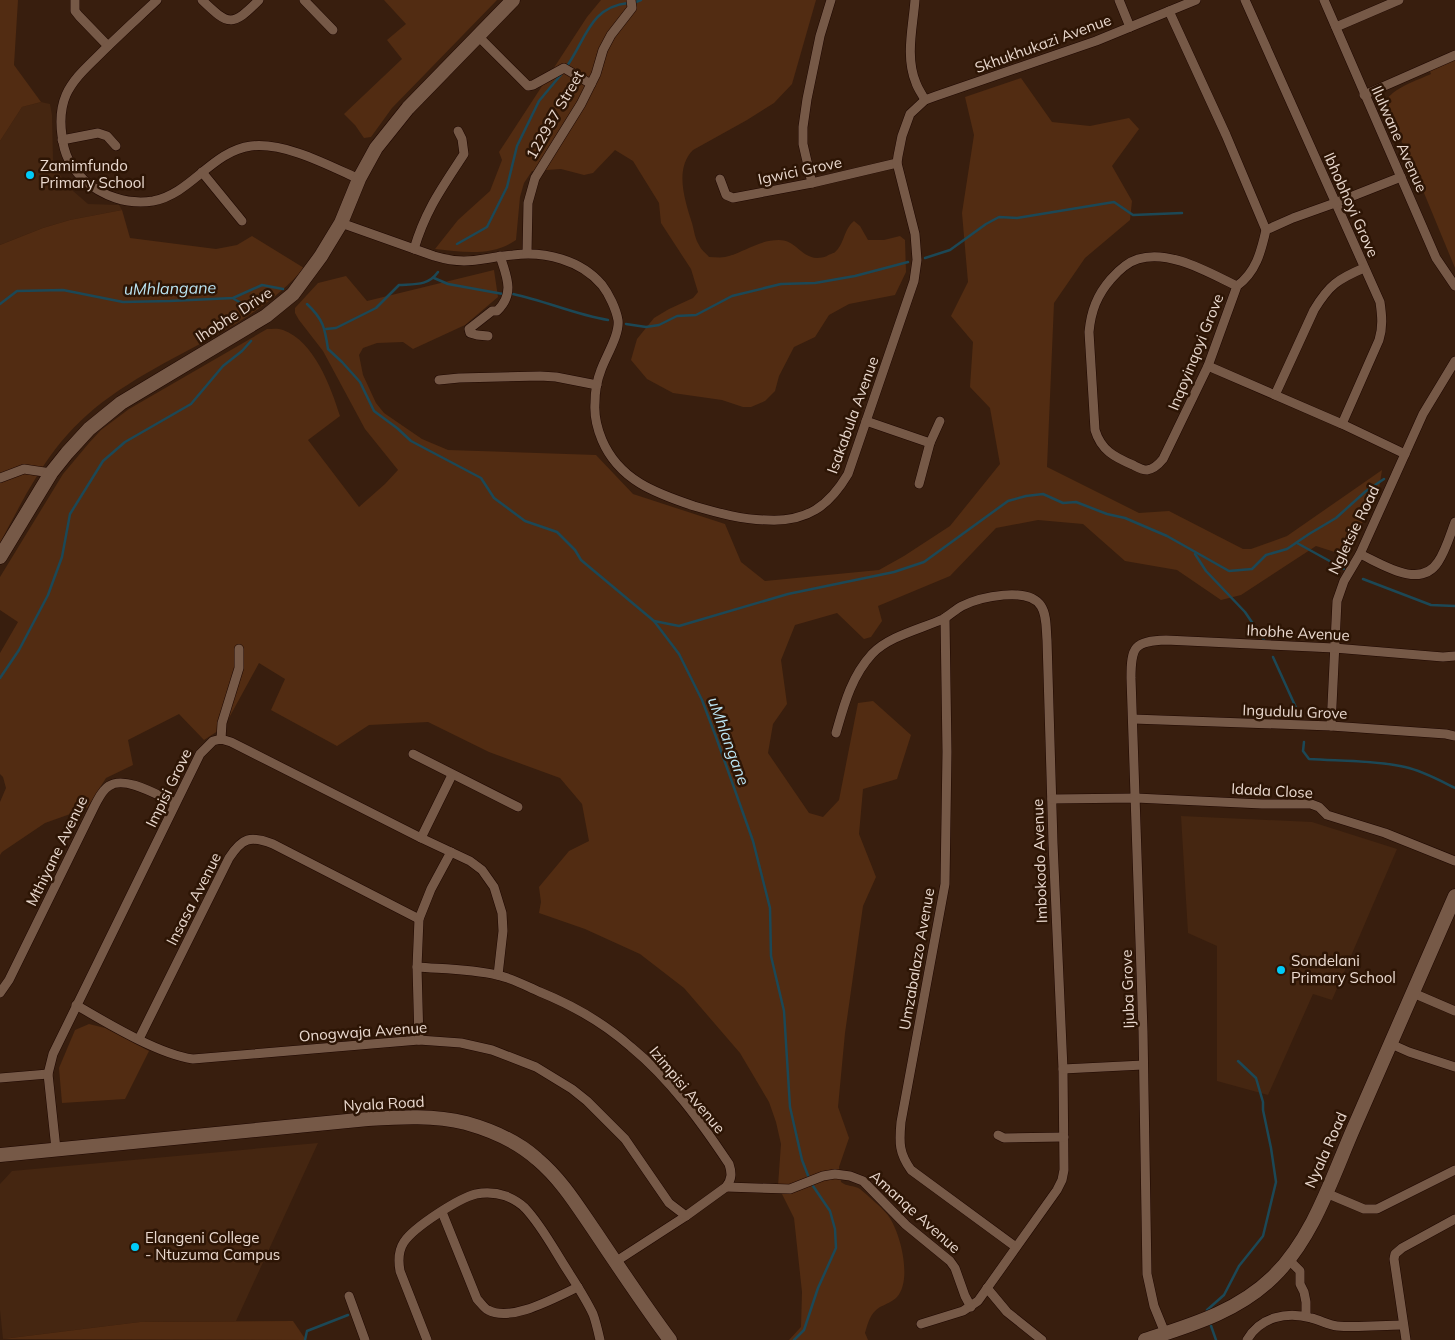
<svg xmlns="http://www.w3.org/2000/svg" width="1455" height="1340" viewBox="0 0 1455 1340" font-family="Mulish,sans-serif">
<style>
.built{fill:#452611}
.green{fill:#522c12}
.lines{fill:none;stroke-linecap:round;stroke-linejoin:round}
.stream{stroke:#1c4856;stroke-width:2.5}
.street-casing{stroke:#1e0700;stroke-width:10}
.secondary-casing{stroke:#1e0700;stroke-width:15}
.street{stroke:#765947;stroke-width:9}
.secondary{stroke:#765947;stroke-width:14}
.poi-dot{fill:#00cbf8;stroke:#2d1505;stroke-width:2}
.labels{text-anchor:middle;stroke-width:5;stroke-linejoin:round;paint-order:stroke}
.street-label{font-size:15px;fill:#e9d8ce;stroke:#2d1505}
.poi-label{font-size:15px;fill:#e9d8ce;stroke:#2d1505;text-anchor:start}
.water-label{font-size:16px;font-style:italic;fill:#bbe5f4;stroke:#2d1505}
</style>
<rect width="100%" height="100%" fill="#381e0e"/>
<!-- built -->
<g class="built">
<path d="M41,102l9,2 2,11 1,44 3,11 8,10 9,11 15,13 31,1 3,5 -52,10 -27,8 -43,17v-104l22,-34z"/>
<path d="M1181,816l131,6 85,27 -65,151 -19,-6 -45,101 -51,-14v-135l-29,-13z"/>
<path d="M318,1143l-82,178 -96,1 -137,17 -3,-29v-126l12,-13z"/>
</g>
<!-- green -->
<g class="green">
<path d="M0,0h18l-4,65 27,37 -19,5 -22,34z"/>
<path d="M384,0h113l-105,108 -21,29 -7,1 -9,-13 -11,-11 58,-55 -15,-19 19,-16z"/>
<path d="M601,0h215l-24,84 -18,19 -27,17 -54,30c-19,19 -8,51 -1,73 2,7 3,16 7,22 2,5 7,8 10,12 5,0 11,1 16,0 18,-4 33,-17 54,-17 20,0 24,25 48,16 1,-1 6,-3 7,-3 11,-9 9,-23 20,-32l6,5 8,14h16l16,-4 5,4 1,32 -11,23 -46,9 -20,11 -14,22 -21,10 -15,29 -4,15 -10,10 -14,6h-8l-21,-7 -49,-7 -26,-14 -16,-19 6,-21 17,-21 15,-9 24,-11 5,-6 -7,-23 -30,-46 -2,-20 -26,-42 -18,-11 -22,23 -9,2 -23,-6 -29,2 -8,12 -4,14 -4,43c-24,17 -54,12 -81,9l23,-29 32,-29 12,-31 -3,-8 88,-135z"/>
<path d="M1455,59v209l-45,-109 -21,-44 -4,-13c9,-15 31,-21 46,-28l-1,-3z"/>
<path d="M1021,78l31,44 38,4 39,-8 10,11 -27,37 20,35 -2,19 -45,38 -31,45 -7,164 92,46 30,-2 74,38h8l36,-13 95,-66 -4,25 -34,60 -28,-9 -75,49 -20,5 -44,-30 -52,-9 -42,-37 -45,-4 -42,8 -46,48 -72,30 4,15 -11,16 -7,2 -27,-26 -42,12 -14,35 6,44 -14,20 -5,29 41,60 14,4 16,-17 19,-97 15,-2 38,34 -14,44 -34,10 -4,45 17,43 -13,29 -18,127 -7,74 11,31 -10,29 2,15c6,5 13,3 19,7 9,8 18,15 26,24 14,15 27,67 11,84 -5,5 -11,7 -17,10 -10,6 -12,16 -15,26l3,7h-79l12,-13 1,-35 -8,-74 -16,-32 3,-42 -5,-22 -7,-20 -29,-49 -56,-65 -44,-34 -55,-25 -46,-16 2,-11 -2,-15 30,-36 20,-10 -7,-37 -22,-26 -71,-26 -61,-30 -59,3 -32,21 -66,-36 14,-31 -26,-16 -35,64 -20,13 -25,-26 -51,26 5,25 -27,13 -19,30 -42,15 -43,29 -2,3v-53l6,-14 -3,-11 -3,-3v-121l18,-31 -18,-12v-33l63,-103 26,-31 12,-13 28,-21 138,-80c5,0 11,-1 16,1 31,11 48,57 57,86l-32,24 51,67 26,-23 13,-14 -33,-41 -42,-78 -24,-31 -4,-7v-5l23,-25 28,-7 21,25 127,-31 4,27 -33,28 -52,24 -10,-7 -26,1 -14,5 -4,7 4,20 13,28 8,10 38,26 26,11 148,5 37,39 92,30 16,38 24,19 114,-11 25,-14 46,-30 50,-62 -10,-56 -20,-21 3,-45 -22,-26 17,-34 -6,-69 12,-78 -9,-38z"/>
<path d="M122,210l8,28 86,11 21,-4 15,-9 52,32c-50,59 -131,83 -193,128 -57,40 -79,87 -111,147v-298l43,-17 27,-8z"/>
<path d="M89,1024l16,4 44,23 -24,48 -63,4 -3,-35 16,-38z"/>
<path d="M293,1321l13,19 -303,-1 137,-17z"/>
</g>
<g class="lines">
<!-- stream -->
<g class="stream">
<path d="M636,2l5,-2"/>
<path d="M567,66c19,-27 23,-59 61,-63"/>
<path d="M457,244l30,-17 20,-40 10,-41 22,-45 25,-30"/>
<path d="M925,258l25,-8 36,-26 13,-7 18,1 97,-16 19,13 49,-2"/>
<path d="M434,278l14,6 55,10"/>
<path d="M513,294c33,7 63,21 95,26"/>
<path d="M234,299l18,10"/>
<path d="M0,304l17,-13 46,-1 60,12 47,-1 63,-3 29,-13 21,4"/>
<path d="M307,304c16,15 18,24 21,45l14,13 18,20 14,29 23,17 14,13 70,37 13,20 31,23 32,11 18,18 6,10 73,61 25,33 23,46 14,37 37,104 17,67 1,48 13,55 6,96 12,53 7,18"/>
<path d="M626,324l20,3 13,-2 18,-9 19,-1 36,-19 49,-12 34,-1 40,-7 53,-14"/>
<path d="M326,329l10,-1 40,-20 23,-23c16,-1 29,1 39,-13"/>
<path d="M1297,543l47,26"/>
<path d="M1195,554l11,17 39,41 19,28"/>
<path d="M1363,579l68,26 24,1"/>
<path d="M654,621l25,5 109,-32 106,-22 30,-10 84,-61 18,-5 17,-2 20,9 13,-1 31,12 18,4 42,18 62,35 23,-2 14,-14 21,-6 22,-15 27,-16 30,-27 18,-12"/>
<path d="M1273,657l25,55"/>
<path d="M0,678l19,-28 29,-55 14,-38 8,-43 33,-53 22,-19 66,-38 32,-38 19,-15 9,-10"/>
<path d="M1304,742l-1,9 6,8c30,2 66,1 96,8 18,4 34,13 50,21"/>
<path d="M1207,1313v-3l17,-15 15,-29 24,-30 13,-54 -5,-34 -8,-38v-8l-7,-24 -18,-17"/>
<path d="M1210,1323l6,17"/>
<path d="M305,1340l2,-9 41,-16"/>
<path d="M794,1340l10,-10 14,-42 18,-40 -1,-19 -5,-18 -19,-28"/>
</g>
<defs>
<g id="street">
<path d="M75,0v11l4,5 29,30"/>
<path d="M157,0c-19,18 -39,36 -58,55 -12,12 -26,24 -33,40 -6,14 -6,27 -4,41 2,18 8,30 21,43 19,17 44,26 70,22 38,-7 59,-50 98,-55 34,-4 77,19 108,33"/>
<path d="M202,0c27,26 30,27 57,0"/>
<path d="M304,0l29,30"/>
<path d="M915,0c-2,27 -10,57 1,83 2,6 6,11 9,17"/>
<path d="M1119,0l11,27"/>
<path d="M1245,0l135,302c2,14 3,25 -1,38l-37,84"/>
<path d="M1324,0l112,258 19,28"/>
<path d="M1169,11l57,124 40,95"/>
<path d="M1336,27l63,-27"/>
<path d="M478,36l50,50 5,-1 31,-17 27,16"/>
<path d="M1364,95l91,-40"/>
<path d="M62,140l36,-7 9,3 9,10"/>
<path d="M202,172l40,49"/>
<path d="M720,179l6,16 7,3 79,-15 85,-20"/>
<path d="M812,183l-9,-39v-17l4,-28 13,-63 11,-36"/>
<path d="M341,223l93,33c10,3 20,5 30,5 16,0 32,-5 49,-6 32,-4 68,5 89,30 7,9 14,24 16,35 2,14 -12,36 -17,50 -4,10 -6,22 -6,33 -1,13 2,25 7,37 17,40 53,53 92,66 24,7 49,14 74,14 39,2 61,-14 80,-46l66,-193 3,-21 -2,-26 -18,-71 1,-7 4,-20 8,-22 15,-14 11,-4 160,-55 100,-41"/>
<path d="M414,249c12,-40 28,-61 50,-95l-2,-15 -4,-8"/>
<path d="M527,253l1,-50 7,-25 46,-74 15,-30 7,-24 8,-15 21,-27 -1,-8"/>
<path d="M1237,286c-28,-13 -67,-37 -99,-27 -10,3 -20,12 -27,20 -14,16 -20,32 -22,53l6,98c6,20 19,27 38,35 4,2 9,5 14,5 7,-1 12,-6 16,-11l45,-93 29,-80c19,-14 24,-34 29,-56l27,-12 42,-15 66,-26"/>
<path d="M488,336l-11,-1 -7,-2 -1,-4 23,-18h5c18,-17 10,-34 3,-55"/>
<path d="M1208,366l134,58 63,30"/>
<path d="M439,380l20,-2 81,-2 16,1 41,8"/>
<path d="M1275,395l39,-85c15,-25 24,-31 50,-42"/>
<path d="M866,421l64,22"/>
<path d="M0,478l24,-9 27,4"/>
<path d="M919,484l11,-41 10,-22"/>
<path d="M1360,554c22,10 60,36 78,8 8,-12 12,-27 17,-40"/>
<path d="M945,618l2,134 -2,132 -44,238c-2,21 -2,31 10,48l105,77"/>
<path d="M1133,719l198,7 115,8 9,2"/>
<path d="M1331,726l6,-125 7,-20 16,-27 63,-140 32,-53"/>
<path d="M836,733c8,-28 15,-56 36,-79 17,-18 49,-25 71,-35 7,-4 13,-10 19,-13 18,-9 66,-20 79,0 6,9 5,23 6,34l6,203 10,226 1,101 -2,10 -5,10 -79,111 -15,10 -42,13"/>
<path d="M221,739l1,-16 17,-55v-19"/>
<path d="M413,754l105,53"/>
<path d="M1052,799l84,-1 126,6h49l8,3 8,8 58,18 70,28"/>
<path d="M421,838l31,-63"/>
<path d="M417,967c26,2 54,2 80,8 15,3 29,11 43,17 32,13 65,32 91,55 39,32 70,75 98,117 3,9 3,15 -3,23l-40,29 -71,46"/>
<path d="M0,993l9,-13 86,-175c4,-7 7,-15 14,-19 16,-11 50,10 66,17"/>
<path d="M1413,993l42,18"/>
<path d="M76,1005c31,18 82,49 117,54l226,-19 42,3 31,7 44,17 36,22 15,12 38,38 44,64 17,13"/>
<path d="M139,1039l90,-181c13,-20 21,-23 44,-14l146,75"/>
<path d="M419,1040l-2,-73 2,-48 12,-30 20,-37"/>
<path d="M1391,1044l18,8 46,15"/>
<path d="M1063,1069l80,-4"/>
<path d="M0,1078l48,-4"/>
<path d="M998,1135l6,3 60,-1"/>
<path d="M56,1149l-8,-75 5,-20 147,-300 13,-13 8,-2 10,3 190,96 49,23 12,9 12,17 8,26 1,18 -5,44"/>
<path d="M726,1187l64,2 33,-13 12,-2 15,2 13,5 43,44 44,36 5,7 10,28 6,11"/>
<path d="M1326,1193l38,16h13l78,-39"/>
<path d="M442,1212l35,87c4,4 7,9 11,11 23,13 68,-13 90,-23"/>
<path d="M1289,1260l11,11v13l4,8 2,10v14"/>
<path d="M987,1288l20,24 35,28"/>
<path d="M349,1296l16,44"/>
<path d="M1165,1333l-11,-27 -7,-32 -4,-243 -12,-353c0,-31 3,-37 35,-38l168,8 109,9 12,-1"/>
<path d="M427,1340l-27,-69c-2,-11 -2,-20 4,-29 10,-15 55,-44 72,-48 10,-2 21,-1 30,2 7,3 14,7 19,12 16,17 27,38 39,57 10,16 21,32 29,49 3,8 5,17 7,26"/>
<path d="M1247,1340c13,-23 40,-29 64,-22 9,2 17,7 26,8 21,2 45,-1 66,-1"/>
<path d="M1406,1340l-12,-81 1,-5 7,-6 53,-29"/>
</g>
<g id="secondary">
<path d="M0,557l51,-84 16,-20 22,-24 32,-26 145,-87 27,-22 28,-38 20,-33 18,-44 17,-31 32,-40 105,-108"/>
<path d="M0,1155l368,-36c33,-2 66,-4 98,4 25,7 52,19 71,36 25,21 41,48 59,74 24,36 48,72 74,107"/>
<path d="M1145,1340c46,-15 92,-28 128,-63 41,-40 59,-100 82,-152 33,-76 67,-153 100,-229"/>
</g>
</defs>
<!-- street casing -->
<use href="#street" class="street-casing"/>
<!-- secondary casing -->
<use href="#secondary" class="secondary-casing"/>
<!-- street -->
<use href="#street" class="street"/>
<!-- secondary -->
<use href="#secondary" class="secondary"/>
</g>
<!-- markers -->
<g class="poi-dot">
<circle cx="30" cy="175" r="5"/>
<circle cx="1281" cy="970" r="5"/>
<circle cx="135" cy="1247" r="5"/>
</g>
<g class="labels">
<!-- street labels -->
<g class="street-label">
<text transform="translate(1043 44) rotate(-20)" y="5">Skhukhukazi Avenue</text>
<text transform="translate(555 115) rotate(-60)" y="5">122937 Street</text>
<text transform="translate(1399 139) rotate(66)" y="5">Ilulwane Avenue</text>
<text transform="translate(800 171) rotate(-12)" y="5">Igwici Grove</text>
<text transform="translate(1351 205) rotate(66)" y="5">Ibhobhoyi Grove</text>
<text transform="translate(234 315) rotate(-33)" y="5">Ihobhe Drive</text>
<text transform="translate(1196 352) rotate(-68)" y="5">Inqoyinqoyi Grove</text>
<text transform="translate(853 415) rotate(-70)" y="5">Isakabula Avenue</text>
<text transform="translate(1354 530) rotate(-64)" y="5">Ngletsie Road</text>
<text transform="translate(1298 633) rotate(3)" y="5">Ihobhe Avenue</text>
<text transform="translate(1295 712) rotate(2)" y="5">Ingudulu Grove</text>
<text transform="translate(169 788) rotate(-64)" y="5">Impisi Grove</text>
<text transform="translate(1272 791) rotate(3)" y="5">Idada Close</text>
<text transform="translate(57 851) rotate(-64)" y="5">Mthiyane Avenue</text>
<text transform="translate(1040 861) rotate(-92)" y="5">Imbokodo Avenue</text>
<text transform="translate(194 899) rotate(-63)" y="5">Insasa Avenue</text>
<text transform="translate(917 959) rotate(-80)" y="5">Umzabalazo Avenue</text>
<text transform="translate(1128 989) rotate(-92)" y="5">Ijuba Grove</text>
<text transform="translate(363 1032) rotate(-4)" y="5">Onogwaja Avenue</text>
<text transform="translate(687 1090) rotate(50)" y="5">Izimpisi Avenue</text>
<text transform="translate(384 1104) rotate(-3)" y="5">Nyala Road</text>
<text transform="translate(1326 1150) rotate(-66)" y="5">Nyala Road</text>
<text transform="translate(915 1212) rotate(42)" y="5">Amanqe Avenue</text>
</g>
<!-- poi labels -->
<g class="poi-label">
<text x="40" y="171">Zamimfundo<tspan x="40" dy="17">Primary School</tspan></text>
<text x="1291" y="966">Sondelani<tspan x="1291" dy="17">Primary School</tspan></text>
<text x="145" y="1243">Elangeni College<tspan x="145" dy="17">- Ntuzuma Campus</tspan></text>
</g>
<!-- water labels -->
<g class="water-label">
<text transform="translate(170 288) rotate(-1)" y="6">uMhlangane</text>
<text transform="translate(729 741) rotate(70)" y="6">uMhlangane</text>
</g>
</g>
</svg>
